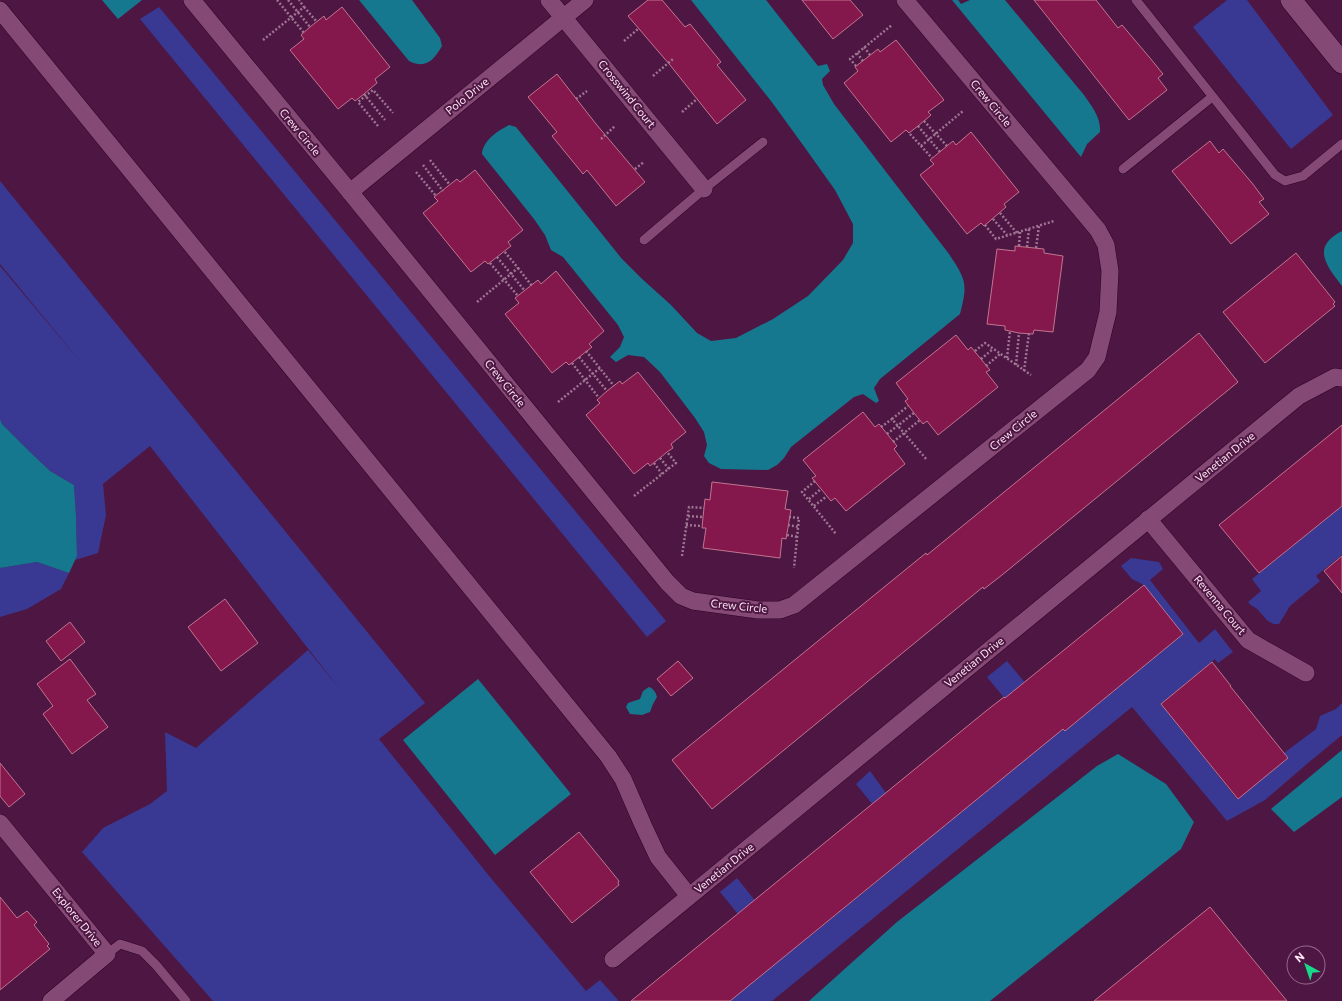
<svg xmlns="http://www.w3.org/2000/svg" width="1342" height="1001" viewBox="0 0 1342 1001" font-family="Commissioner,sans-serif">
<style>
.green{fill:#393993}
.water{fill:#16788f}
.building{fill:#84174b;stroke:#c17590}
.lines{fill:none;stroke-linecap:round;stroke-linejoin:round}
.service-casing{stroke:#2d0425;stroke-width:10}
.minor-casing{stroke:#2d0425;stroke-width:18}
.tertiary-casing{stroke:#2d0425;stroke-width:22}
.path{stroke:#9e7593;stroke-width:2.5;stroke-dasharray:2 2;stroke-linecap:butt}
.service{stroke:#854975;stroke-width:9}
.minor{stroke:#854975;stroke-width:17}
.tertiary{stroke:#854975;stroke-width:21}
.labels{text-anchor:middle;stroke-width:4;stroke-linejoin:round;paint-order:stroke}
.street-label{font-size:11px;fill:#fce6f4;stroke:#4e1642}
</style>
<rect width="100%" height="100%" fill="#4e1642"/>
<!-- green -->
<g class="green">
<path d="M1227,0h20l86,115 -42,34 -98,-122z"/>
<path d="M159,7l507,614 -19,16 -507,-618z"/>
<path d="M0,181l425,522 -46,36 111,138 96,114 14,-11 18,20v1h-405l-131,-149 21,-24 47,-24 17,-13 -2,-59 31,16 112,-98 34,42 -192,-246 -47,38 3,31 -8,38 -23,7 2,-4 -1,-40 -2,-31 -24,-14 -22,-21 -26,-26 -2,-5v-153l83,99 -83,-101z"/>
<path d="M1342,506v49l-26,21 4,5 -30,25 -11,18c-11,2 -16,-10 -23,-16 -3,-2 -6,-3 -8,-6l13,-11 -9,-12z"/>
<path d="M1131,558l28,4 4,7 -13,11 49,63 16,-14 18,23 -15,11 -3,-4 -54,45 76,95 51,-41 -4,-5 32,-24 4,-13 16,-7 6,-6v32l-34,28 -43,37 -38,21 -95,-114 -360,294h-42l47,-39 -57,-70 17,-14 57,71 118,-96 -56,-69 14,-13 16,22 39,49 118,-97 -56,-68 20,-16 58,70 118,-97 -39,-49 -12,-6 -11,-13z"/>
<path d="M37,562l32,11 -8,16 -34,20 -27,8v-49z"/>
</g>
<!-- water -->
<g class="water">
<path d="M102,0h40l-24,19z"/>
<path d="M359,0h53l28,38 2,8c-9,15 -16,23 -33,15z"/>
<path d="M691,0h75l52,66 9,-2 3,7 -8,8 1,6 11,19 115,150c17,26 19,29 11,60l-80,65 -6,9 5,13 -3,2 -13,-9 -9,3 -63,50 -7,11 -7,7 -9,5 -47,-1 -12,-6 -5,-7 3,-11 -3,-13 -9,-14 -35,-46 -16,-15 -16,-2 -12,7 -6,-5 10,-10 4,-10 -6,-12 -55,-68 -12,-7 -6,-15 -11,-16 -52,-65c1,-14 16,-23 27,-29l7,2 106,132 19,19 30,27 26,28 14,8 25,-3 37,-19 35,-23 35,-36 10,-17v-19l-18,-34 -32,-45 -32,-44z"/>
<path d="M952,0h6l3,4 9,-4h35l79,95c8,12 17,22 16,37l-13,12 -6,13z"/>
<path d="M1342,231v55c-16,-21 -31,-39 0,-55z"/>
<path d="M0,419l2,5 26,26 22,21 24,14 2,31 1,40 -8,17 -32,-11 -37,6z"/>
<path d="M478,679l93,115 -76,61 -92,-115z"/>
<path d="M649,687c5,2 7,6 8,10l-4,7 -3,8 -8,3 -12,-1 -4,-7 2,-4 12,-4 3,-8z"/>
<path d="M1342,750v47l-48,35 -23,-23z"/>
<path d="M1118,754l48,30 28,38 -13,27 -191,152h-181l88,-79 200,-156z"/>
</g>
<!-- building -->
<g class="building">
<path d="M648,0h14l23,27 5,-3 31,38 -4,3 29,35 -29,24 -47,-59 -42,-49z"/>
<path d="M802,0h48l13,15 -30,24z"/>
<path d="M1034,0h62l22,28 4,-3 28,33 13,16 -5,4 9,12 -38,30z"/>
<path d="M342,7l48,60 -15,12 2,4 -13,11 -9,7 -3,-3 -14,11 -48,-59 14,-11 -3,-4 9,-8 14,-11 2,4z"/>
<path d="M896,40l48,60 -16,12 3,3 -13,11 -9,7 -3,-3 -15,12 -47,-59 14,-12 -3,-4 23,-18 2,3z"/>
<path d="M557,74l39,50 49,58 -29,24 -29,-36 -4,4 -31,-38 5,-4 -29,-35z"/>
<path d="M971,132l48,60 -15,12 2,3 -22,19 -3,-3 -14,11 -47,-59 14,-11 -4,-4 23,-19 3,4z"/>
<path d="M1210,141l9,12 4,-4 29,34 12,16 -5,3 10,12 -38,30 -59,-73z"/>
<path d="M475,170l48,60 -15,12 3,4 -23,18 -3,-3 -14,11 -48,-59 15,-12 -4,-4 23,-18 3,3z"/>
<path d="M1015,246l29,3v4l19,3 -10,76 -19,-2 -1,4 -14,-1 -14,-3v-4l-18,-2 10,-75 18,2z"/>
<path d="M1296,253l39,49 -2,2 2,2 -70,57 -42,-51z"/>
<path d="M556,271l48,60 -15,13 3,3 -23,18 -3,-3 -14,11 -47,-59 14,-11 -4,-5 23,-18 3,4z"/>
<path d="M1199,333l39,49 -236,193 -18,14 -1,-2 -271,222 -40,-49 254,-207 1,2z"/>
<path d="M956,335l12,15 3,-3 19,23 -4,2 12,15 -60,48 -11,-14 -4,3 -9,-11 -9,-12 3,-2 -12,-16z"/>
<path d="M638,372l48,60 -15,12 2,4 -6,4 -17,14 -2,-3 -14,11 -48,-59 14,-12 -3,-3 10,-9 13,-10 2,3z"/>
<path d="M863,412l12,15 4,-3 18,22 -3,3 11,15 -59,47 -11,-13 -4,3 -19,-23 4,-2 -13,-16z"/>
<path d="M1342,425v81l-83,67 -40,-48z"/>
<path d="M712,482l76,9 -3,18 6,1 -5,29 -4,-1 -2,20 -77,-10 3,-20h-4l1,-11 2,-18 5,1z"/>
<path d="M1342,556v37l-18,-22z"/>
<path d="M1144,585l39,49 -118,97 -2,-2 -333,272h-99l355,-290 18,-14 1,1z"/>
<path d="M225,599l33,44 -37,28 -33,-44z"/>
<path d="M70,622l15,20 -24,19 -15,-20z"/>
<path d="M70,659l26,35 -9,6 21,27 -36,27 -29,-40 10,-8 -16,-22z"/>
<path d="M678,661l15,17 -22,18 -14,-17z"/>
<path d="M1212,662l19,24h-1l58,72 -50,41 -77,-95z"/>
<path d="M0,763l25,31 -16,13 -9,-11z"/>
<path d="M579,832l40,49 -1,2 1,2 -47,38 -42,-51z"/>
<path d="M0,897l17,21 10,-7 10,11 -3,3 15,19 -2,2 3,3 -50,41z"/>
<path d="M1210,907l77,94h-193z"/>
</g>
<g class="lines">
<defs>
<g id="service">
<path d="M1136,0l139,175 10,6 18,-5 39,-32"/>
<path d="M1123,169l89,-72"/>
<path d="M644,240l60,-51 59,-47"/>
<path d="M107,954l13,-10 22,7 14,14 30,36"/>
</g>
<g id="minor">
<path d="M192,0l158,192 317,390 14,14 12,5 65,9h22l14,-5 294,-235 9,-13 11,-45 2,-41 -4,-26 -8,-15 -193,-230"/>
<path d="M549,0l155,189"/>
<path d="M0,10l608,746 15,23 20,46 15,32 31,39"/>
<path d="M350,192l235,-192"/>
<path d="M1148,519l100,121 58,33"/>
<path d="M0,823l107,131 -56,47"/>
<path d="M613,959l686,-563 36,-19 7,1"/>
</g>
<path id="tertiary" d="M1291,0l51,63"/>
</defs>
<!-- service casing -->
<use href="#service" class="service-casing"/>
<!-- minor casing -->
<use href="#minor" class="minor-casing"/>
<!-- tertiary casing -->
<use href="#tertiary" class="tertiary-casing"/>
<!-- path -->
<g class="path">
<path d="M277,0l27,33"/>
<path d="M288,0l22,27"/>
<path d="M304,7l13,15"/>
<path d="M263,40l41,-33 -5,-7"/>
<path d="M624,41l14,-12"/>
<path d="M864,47l6,8"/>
<path d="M857,53l6,8"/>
<path d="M856,66l-6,-7 42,-34"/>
<path d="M653,76l20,-17"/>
<path d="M364,94l21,26"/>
<path d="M576,99l11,-8"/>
<path d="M682,112l15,-13"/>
<path d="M924,121l23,25"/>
<path d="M378,126l-20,-24 15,-12 20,23"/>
<path d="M918,126l22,26"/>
<path d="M910,134l22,24"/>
<path d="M601,139l14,-13"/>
<path d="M921,146l42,-35"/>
<path d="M430,160l20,25"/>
<path d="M423,165l20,26"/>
<path d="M635,169l9,-7"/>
<path d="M416,172l20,24"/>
<path d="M1000,213l17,20"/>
<path d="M993,219l14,16"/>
<path d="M985,225l11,14 58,-18"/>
<path d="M1019,246l1,-15"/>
<path d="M1027,247l2,-18"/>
<path d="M1036,248l3,-22"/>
<path d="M497,257l28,34"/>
<path d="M490,263l28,33"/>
<path d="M518,268l14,18"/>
<path d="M477,302l41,-34 -14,-17"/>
<path d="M586,351l28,35"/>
<path d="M975,351l10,-8 46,32"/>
<path d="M579,357l28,34"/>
<path d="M1007,358l3,-27"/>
<path d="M981,359l12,-10"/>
<path d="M572,363l27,35"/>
<path d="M1016,365l3,-32"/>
<path d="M986,366l14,-12"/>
<path d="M1024,371l5,-38"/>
<path d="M558,402l42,-34"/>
<path d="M892,419l16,-13"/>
<path d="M881,427l11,-8 35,41"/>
<path d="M887,434l27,-21"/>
<path d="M893,442l27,-22"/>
<path d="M660,458l9,11"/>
<path d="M654,463l8,11"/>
<path d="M815,481l-13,11 34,42"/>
<path d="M634,496l42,-33 -9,-11"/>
<path d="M809,499l12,-10"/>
<path d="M814,506l13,-10"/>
<path d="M688,516l15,1"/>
<path d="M789,517l10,1 -5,50"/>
<path d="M686,525l16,1"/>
<path d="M788,525l11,2"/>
<path d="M787,535l11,2"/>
<path d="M682,556l7,-49 15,1"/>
</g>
<!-- service -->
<use href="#service" class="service"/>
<!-- minor -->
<use href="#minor" class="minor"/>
<!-- tertiary -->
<use href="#tertiary" class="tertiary"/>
</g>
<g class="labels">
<!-- street labels -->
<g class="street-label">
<text transform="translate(627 94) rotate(51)" y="4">Crosswind Court</text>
<text transform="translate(467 96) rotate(-39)" y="4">Polo Drive</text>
<text transform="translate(991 103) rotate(50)" y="4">Crew Circle</text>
<text transform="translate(300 132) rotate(50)" y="4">Crew Circle</text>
<text transform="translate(505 383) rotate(51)" y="4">Crew Circle</text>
<text transform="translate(1013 430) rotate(-39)" y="4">Crew Circle</text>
<text transform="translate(1225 457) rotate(-39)" y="4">Venetian Drive</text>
<text transform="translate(1220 605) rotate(50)" y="4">Revenna Court</text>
<text transform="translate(739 606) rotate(6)" y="4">Crew Circle</text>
<text transform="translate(974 662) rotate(-39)" y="4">Venetian Drive</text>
<text transform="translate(724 868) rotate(-39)" y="4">Venetian Drive</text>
<text transform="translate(77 917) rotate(51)" y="4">Explorer Drive</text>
</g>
</g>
<!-- north arrow -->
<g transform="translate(1306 965) rotate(320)"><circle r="19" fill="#4e1642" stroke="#946989"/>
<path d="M0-3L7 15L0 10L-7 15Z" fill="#17d989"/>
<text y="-6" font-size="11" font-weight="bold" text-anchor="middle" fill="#fce6f4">N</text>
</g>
</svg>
